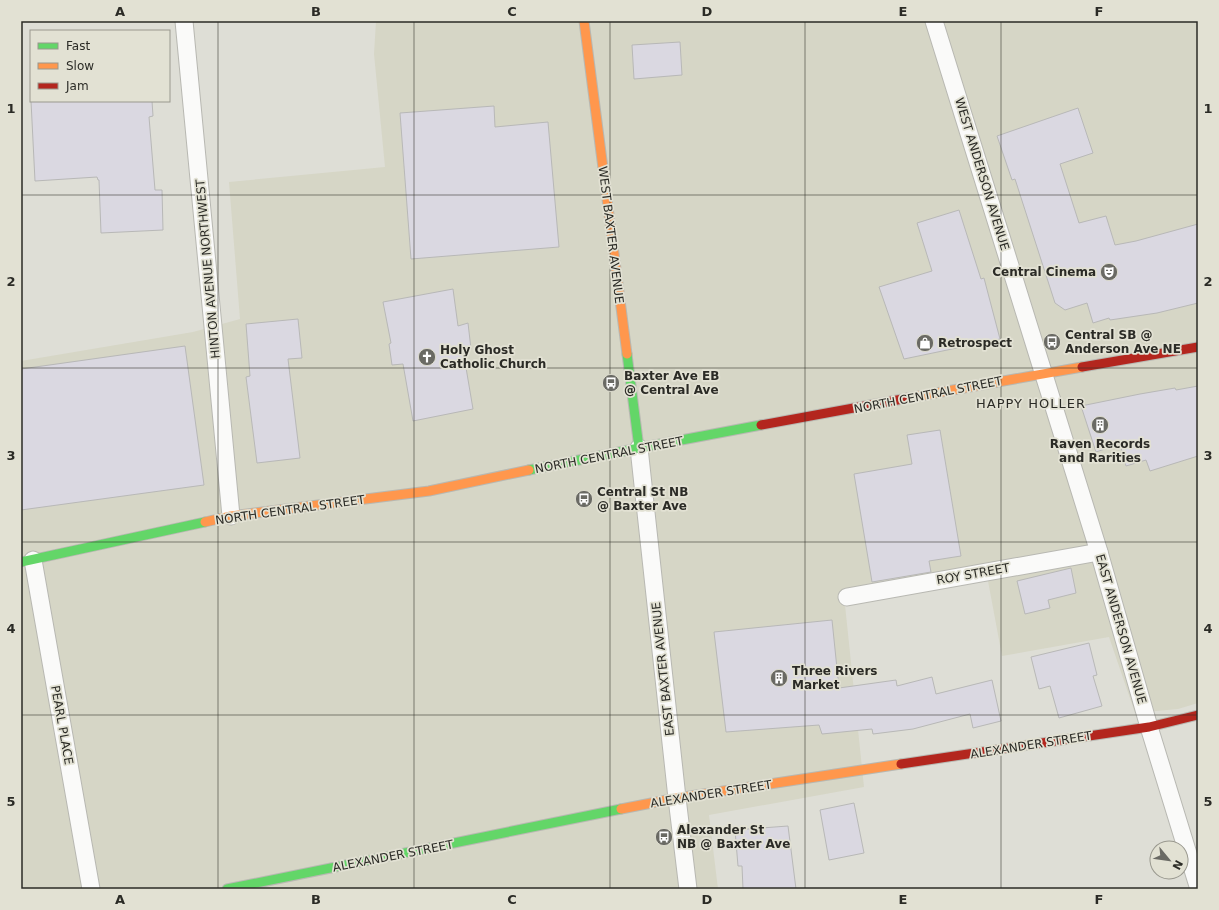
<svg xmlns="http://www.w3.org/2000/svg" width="1219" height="910" viewBox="0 0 1219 910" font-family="'DejaVu Sans',sans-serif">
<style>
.built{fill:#d6d6c6}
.building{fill:#dad8e1;stroke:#b8b8b7}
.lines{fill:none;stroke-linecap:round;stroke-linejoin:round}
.street-casing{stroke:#b8b8b2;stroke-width:19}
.fast-casing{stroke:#b8b8b2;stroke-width:11}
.slow-casing{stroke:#b8b8b2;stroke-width:11}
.jam-casing{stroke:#b8b8b2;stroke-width:11}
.street{stroke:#fafaf9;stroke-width:17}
.fast{stroke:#63d668;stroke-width:9}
.slow{stroke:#ff974d;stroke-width:9}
.jam{stroke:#b3261e;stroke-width:9}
.grid{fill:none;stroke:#2b2b26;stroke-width:1;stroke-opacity:0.55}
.labels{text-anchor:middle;stroke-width:3.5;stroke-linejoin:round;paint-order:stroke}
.street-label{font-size:12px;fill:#2b2b26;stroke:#e2e1d3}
.poi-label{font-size:12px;font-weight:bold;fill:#2b2b26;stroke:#e2e1d3;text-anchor:start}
.neighbourhood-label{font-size:13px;letter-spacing:1px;fill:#2b2b26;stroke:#e2e1d3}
.neatline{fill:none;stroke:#2b2b26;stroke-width:1.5}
.grid-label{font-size:13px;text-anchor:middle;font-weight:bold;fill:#2b2b26}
</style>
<rect width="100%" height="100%" fill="#deded6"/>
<!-- built -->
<path class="built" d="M376,21h822v682l-20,6 -43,4 -26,-76 -107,19 -14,-75 -143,24 19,182 -155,28 9,74h-697v-528l172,-29 47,-13 -11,-137 156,-15 -11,-113z"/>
<!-- building -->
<g class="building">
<path d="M680,42l2,33 -48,4 -2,-34z"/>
<path d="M31,101h121l1,15 -4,1 6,73h7l1,40 -62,3 -2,-53h-1l-1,-3 -62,4z"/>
<path d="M494,106l1,21 53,-5 11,125 -148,12 -11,-146z"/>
<path d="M1078,108l15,45 -33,11 19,59 27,-7 9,29 21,-4 62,-17v79l-41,10 -47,7 -1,-2 -16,5 -6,-20 -22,7 -10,-7 -40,-124 -3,1 -15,-44z"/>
<path d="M959,210l22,69 3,-1 16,61 -96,20 -25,-72 53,-16 -15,-48z"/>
<path d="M453,289l5,37 10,-3 3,26 -8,1 10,59 -60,12 -10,-57 -11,1 -3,-21 2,-1 -8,-41z"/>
<path d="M298,319l4,39 -14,1 12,99 -43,5 -11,-86 4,-1 -4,-52z"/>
<path d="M185,346l19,139 -183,25v-141z"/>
<path d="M1198,386v70l-48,15 -4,-11 -20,6 -6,-22 -24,8 -15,-46 59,-12 35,-6 1,2z"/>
<path d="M940,430l21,126 -32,5 2,11 -59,10 -18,-108 58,-10 -5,-29z"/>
<path d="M1071,568l5,25 -28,7 2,8 -25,6 -8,-33z"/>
<path d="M832,620l7,68 57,-8 1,6 35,-9 4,17 56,-14 9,41 -28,7 -3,-14 -57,15 -40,5 -1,-5 -50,5 -3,-9 -93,7 -12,-100z"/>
<path d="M1089,643l8,32 -4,1 9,30 -43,12 -9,-32 -11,3 -8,-32z"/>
<path d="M854,803l10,50 -35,7 -9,-50z"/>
<path d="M788,826l8,63h-53l-1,-23h-4l-3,-36z"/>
</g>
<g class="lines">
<defs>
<g id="street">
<path d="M184,21l47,495"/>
<path d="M934,21l165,531 50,175 49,159"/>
<path d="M639,448l38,350 11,91"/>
<path d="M33,560l58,329"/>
<path d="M847,597l252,-45"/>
</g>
<g id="fast">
<path d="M627,354l12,94"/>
<path d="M529,470l110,-22 122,-23"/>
<path d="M21,562l184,-40"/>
<path d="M227,889l394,-80"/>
</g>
<g id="slow">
<path d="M584,21l43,333"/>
<path d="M908,398l174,-31"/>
<path d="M205,522l26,-6 198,-25 100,-21"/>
<path d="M621,809l56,-11 224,-34"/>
</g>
<g id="jam">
<path d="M1082,367l116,-20"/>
<path d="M761,425l147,-27"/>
<path d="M901,764l248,-37 49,-12"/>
</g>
</defs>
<!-- street casing -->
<use href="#street" class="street-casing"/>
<!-- fast casing -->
<use href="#fast" class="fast-casing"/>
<!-- slow casing -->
<use href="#slow" class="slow-casing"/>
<!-- jam casing -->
<use href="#jam" class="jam-casing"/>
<!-- street -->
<use href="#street" class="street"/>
<!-- fast -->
<use href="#fast" class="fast"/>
<!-- slow -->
<use href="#slow" class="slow"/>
<!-- jam -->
<use href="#jam" class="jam"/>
</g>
<!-- grid -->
<path class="grid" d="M218,21v868M414,21v868M610,21v868M805,21v868M1001,21v868M21,195h1177M21,368h1177M21,542h1177M21,715h1177"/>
<!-- icons -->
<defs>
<symbol id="theatre-disc" viewBox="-11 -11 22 22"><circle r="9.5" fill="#6a6a64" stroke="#e2e1d3"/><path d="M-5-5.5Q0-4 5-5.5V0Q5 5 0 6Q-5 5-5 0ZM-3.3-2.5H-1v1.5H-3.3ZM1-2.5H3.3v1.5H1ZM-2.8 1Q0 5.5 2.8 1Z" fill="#fff"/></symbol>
<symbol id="bus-disc" viewBox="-11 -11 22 22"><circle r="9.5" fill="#6a6a64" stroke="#e2e1d3"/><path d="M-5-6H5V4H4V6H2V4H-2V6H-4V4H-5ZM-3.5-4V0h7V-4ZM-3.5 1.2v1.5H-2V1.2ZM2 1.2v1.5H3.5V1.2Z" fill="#fff"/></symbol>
<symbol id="shop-disc" viewBox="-11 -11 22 22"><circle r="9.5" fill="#6a6a64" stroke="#e2e1d3"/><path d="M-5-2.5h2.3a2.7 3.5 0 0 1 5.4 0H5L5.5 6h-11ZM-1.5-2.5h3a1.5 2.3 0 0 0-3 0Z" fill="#fff"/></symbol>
<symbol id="church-disc" viewBox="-11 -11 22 22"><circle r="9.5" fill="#6a6a64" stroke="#e2e1d3"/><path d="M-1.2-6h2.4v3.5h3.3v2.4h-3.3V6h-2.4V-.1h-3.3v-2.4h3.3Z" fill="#fff"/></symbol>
<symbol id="building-disc" viewBox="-11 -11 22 22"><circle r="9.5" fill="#6a6a64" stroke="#e2e1d3"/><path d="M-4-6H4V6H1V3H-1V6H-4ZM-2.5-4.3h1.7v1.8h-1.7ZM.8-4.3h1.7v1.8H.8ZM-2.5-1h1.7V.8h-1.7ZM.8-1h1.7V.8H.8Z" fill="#fff"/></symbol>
</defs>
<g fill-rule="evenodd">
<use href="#theatre-disc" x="1099" y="262" width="20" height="20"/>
<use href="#bus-disc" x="1042" y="332" width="20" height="20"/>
<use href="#shop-disc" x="915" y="333" width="20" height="20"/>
<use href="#church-disc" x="417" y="347" width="20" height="20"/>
<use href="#bus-disc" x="601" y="373" width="20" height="20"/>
<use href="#building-disc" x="1090" y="415" width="20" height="20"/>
<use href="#bus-disc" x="574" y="489" width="20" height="20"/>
<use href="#building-disc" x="769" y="668" width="20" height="20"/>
<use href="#bus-disc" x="654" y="827" width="20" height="20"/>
</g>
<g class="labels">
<!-- street labels -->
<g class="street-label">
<text transform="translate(982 174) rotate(73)" y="4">WEST ANDERSON AVENUE</text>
<text transform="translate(611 235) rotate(83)" y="4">WEST BAXTER AVENUE</text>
<text transform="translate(208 269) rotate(-95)" y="4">HINTON AVENUE NORTHWEST</text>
<text transform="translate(928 395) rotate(-11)" y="4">NORTH CENTRAL STREET</text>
<text transform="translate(609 455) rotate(-11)" y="4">NORTH CENTRAL STREET</text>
<text transform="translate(290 510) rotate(-8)" y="4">NORTH CENTRAL STREET</text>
<text transform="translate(973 574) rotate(-10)" y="4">ROY STREET</text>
<text transform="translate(1121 629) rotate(74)" y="4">EAST ANDERSON AVENUE</text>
<text transform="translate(663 669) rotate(-96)" y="4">EAST BAXTER AVENUE</text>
<text transform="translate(62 725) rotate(80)" y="4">PEARL PLACE</text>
<text transform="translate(1031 745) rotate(-9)" y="4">ALEXANDER STREET</text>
<text transform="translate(711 794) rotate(-9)" y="4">ALEXANDER STREET</text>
<text transform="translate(393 856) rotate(-11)" y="4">ALEXANDER STREET</text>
</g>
<!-- poi labels -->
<g class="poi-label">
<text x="1096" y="276" text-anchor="end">Central Cinema</text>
<text x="1065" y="339">Central SB @<tspan x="1065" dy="14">Anderson Ave NE</tspan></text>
<text x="938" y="347">Retrospect</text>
<text x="440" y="354">Holy Ghost<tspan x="440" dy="14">Catholic Church</tspan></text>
<text x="624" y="380">Baxter Ave EB<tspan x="624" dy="14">@ Central Ave</tspan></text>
<text x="1100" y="448" text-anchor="middle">Raven Records<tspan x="1100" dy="14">and Rarities</tspan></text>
<text x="597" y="496">Central St NB<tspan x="597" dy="14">@ Baxter Ave</tspan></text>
<text x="792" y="675">Three Rivers<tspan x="792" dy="14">Market</tspan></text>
<text x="677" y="834">Alexander St<tspan x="677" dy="14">NB @ Baxter Ave</tspan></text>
</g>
<!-- neighbourhood labels -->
<g class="neighbourhood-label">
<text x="1031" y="408">HAPPY HOLLER</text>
</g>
</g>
<!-- border -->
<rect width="1219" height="910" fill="none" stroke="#e2e1d3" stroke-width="44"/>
<!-- legend -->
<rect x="30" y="30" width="140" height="72" fill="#e2e1d3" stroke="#99988e"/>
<rect x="38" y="43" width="20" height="6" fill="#63d668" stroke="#99988e"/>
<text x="66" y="50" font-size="12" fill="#2b2b26">Fast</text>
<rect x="38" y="63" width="20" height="6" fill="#ff974d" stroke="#99988e"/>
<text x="66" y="70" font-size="12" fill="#2b2b26">Slow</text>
<rect x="38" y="83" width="20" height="6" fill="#b3261e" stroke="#99988e"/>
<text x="66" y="90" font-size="12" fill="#2b2b26">Jam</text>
<!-- north arrow -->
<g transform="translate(1169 860) rotate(119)"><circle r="19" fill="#e2e1d3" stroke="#99988e"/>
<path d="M0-3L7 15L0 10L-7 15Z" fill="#6a6a64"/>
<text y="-6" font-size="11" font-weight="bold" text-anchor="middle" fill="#2b2b26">N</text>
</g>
<rect x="22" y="22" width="1175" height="866" class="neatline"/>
<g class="grid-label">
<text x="120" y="16">A</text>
<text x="316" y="16">B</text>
<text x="512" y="16">C</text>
<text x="707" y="16">D</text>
<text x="903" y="16">E</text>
<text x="1099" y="16">F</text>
<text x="11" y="113">1</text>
<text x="1208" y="113">1</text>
<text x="11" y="286">2</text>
<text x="1208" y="286">2</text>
<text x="11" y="460">3</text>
<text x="1208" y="460">3</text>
<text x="11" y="633">4</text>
<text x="1208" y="633">4</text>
<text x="11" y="806">5</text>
<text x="1208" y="806">5</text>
<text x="120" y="904">A</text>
<text x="316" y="904">B</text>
<text x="512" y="904">C</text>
<text x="707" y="904">D</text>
<text x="903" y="904">E</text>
<text x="1099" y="904">F</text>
</g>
</svg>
